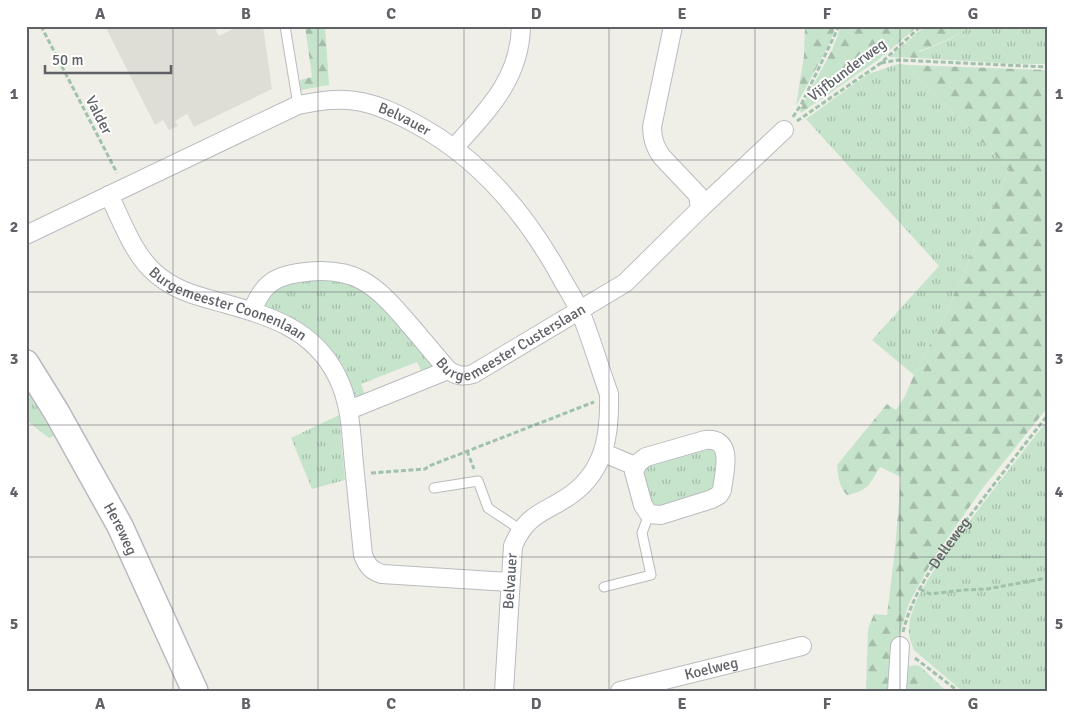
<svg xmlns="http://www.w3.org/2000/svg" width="1073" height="717" viewBox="0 0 1073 717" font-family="Signika,sans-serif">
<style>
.education{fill:#dfded6}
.grass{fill:url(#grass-tufts)}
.forest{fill:url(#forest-firs)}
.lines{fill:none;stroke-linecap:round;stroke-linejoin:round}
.lane-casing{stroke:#b9bbbf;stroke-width:11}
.street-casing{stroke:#b9bbbf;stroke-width:20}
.secondary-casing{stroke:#b8babf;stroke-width:28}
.path{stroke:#9fc2ad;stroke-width:3;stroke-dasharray:5 2.5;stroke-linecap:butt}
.lane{stroke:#fff;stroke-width:9}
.street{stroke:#fff;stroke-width:18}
.secondary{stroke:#fff;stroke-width:25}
.grid{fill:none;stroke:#5f6166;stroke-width:1;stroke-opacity:0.55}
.labels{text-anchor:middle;stroke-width:4;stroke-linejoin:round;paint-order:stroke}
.street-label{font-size:15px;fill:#5f6166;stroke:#fff}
.neatline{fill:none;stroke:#5f6166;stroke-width:2}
.grid-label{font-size:16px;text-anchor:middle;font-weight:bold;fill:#5f6166}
</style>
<defs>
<pattern id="grass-tufts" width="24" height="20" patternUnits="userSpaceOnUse" patternTransform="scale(1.25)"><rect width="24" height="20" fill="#c6e4cb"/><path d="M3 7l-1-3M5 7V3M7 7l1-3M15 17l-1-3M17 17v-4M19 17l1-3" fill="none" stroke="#a4bca9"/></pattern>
<pattern id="forest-firs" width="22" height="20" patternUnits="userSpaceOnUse" patternTransform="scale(1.25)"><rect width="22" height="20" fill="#c6e4cb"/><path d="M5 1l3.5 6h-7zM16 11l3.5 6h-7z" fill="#a4bca9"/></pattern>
</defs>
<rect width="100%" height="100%" fill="#efefe7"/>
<!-- education -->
<path class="education" d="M105,26h109l5,10 20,-10h24l9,63 -78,38 -7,-13 -12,7 3,5 -9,4 -6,-10 -8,5z"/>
<!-- grass -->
<g class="grass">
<path d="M969,26h78v38h-32l-96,-6v-6c18,-7 36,-13 50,-26z"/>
<path d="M898,64l11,1 5,8 95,96 -63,145 -32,61 -42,-35 67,-74 -133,-147 62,-45z"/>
<path d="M329,277l39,13 70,77 -15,8 -6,-13 -56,22 5,14 -11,3 -9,-20 -79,-73 -2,-5 13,-18z"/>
<path d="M26,389l28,47 -5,2 -23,-18c0,-11 1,-21 0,-31z"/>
<path d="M339,415l6,65 -33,9 -21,-51z"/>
<path d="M1047,421v270h-85l-48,-41c-3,-7 -6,-15 -5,-22 1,-29 34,-71 51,-94 28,-38 57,-75 87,-113z"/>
<path d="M707,445l10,2v42l-64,21 -12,-43z"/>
</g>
<!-- forest -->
<g class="forest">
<path d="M305,26h20l4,59 -28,5 -1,-10 12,-3z"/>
<path d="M805,26h31l-8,20 -32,60 8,-50z"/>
<path d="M841,26h77l-40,34 -77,53 -1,-3 32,-60z"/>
<path d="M925,26h44c-14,12 -32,19 -50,25v7l-29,-1z"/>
<path d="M909,65l138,5v338l-65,81 -47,67 -19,34 -7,13 -12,40 -3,48h-28l2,-62 6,-15 13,1 8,-65 6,-73 -21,-10c-10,17 -12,24 -33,28 -8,-8 -9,-19 -10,-30l50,-61 9,6 9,-14 9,-21 32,-61 63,-145 -95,-96z"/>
<path d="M915,665l5,1 26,25h-44l4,-24z"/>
</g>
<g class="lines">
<defs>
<g id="lane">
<path d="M285,26l13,79"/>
<path d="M434,488l44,-7 10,27 33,22"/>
<path d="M604,587l47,-12 -9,-42 7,-19"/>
</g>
<g id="street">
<path d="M454,148c33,-37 66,-69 67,-122"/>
<path id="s2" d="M109,195c13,26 24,59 46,78 18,16 38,22 61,28 49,14 96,25 121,75 14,27 14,58 17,88 3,30 6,60 9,91 4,10 8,16 19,19l127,8"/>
<path d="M700,209l84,-79"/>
<path id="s3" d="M26,235l272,-130c21,-4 42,-8 64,-3 19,4 35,12 52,21 66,35 114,93 149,158 6,10 12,20 17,30 11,27 19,55 29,83 1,38 -3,75 -37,100 -26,19 -45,18 -59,52l-9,145"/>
<path id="s4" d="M252,311c10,-24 19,-34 46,-38 56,-9 77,11 111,51 13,15 26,31 39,46 9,6 15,7 25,4l152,-91 75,-74 -2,-14 -36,-38c-7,-9 -10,-18 -10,-30l21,-101"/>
<path d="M349,410l99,-40"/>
<path d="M705,440c30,-3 19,32 17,50l-3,5 -7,4 -51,16 -12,-1 -6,-9 -9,-33 4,-9 8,-6z"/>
<path d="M604,453l31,13"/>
<path id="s5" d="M620,691l182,-45"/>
<path d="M897,691l3,-45"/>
</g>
<g id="secondary">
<path id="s6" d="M26,363l31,50 63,113 75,165"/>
</g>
</defs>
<!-- lane casing -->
<use href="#lane" class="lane-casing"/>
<!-- street casing -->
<use href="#street" class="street-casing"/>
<!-- secondary casing -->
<use href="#secondary" class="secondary-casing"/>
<!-- path -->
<g class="path">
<path d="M41,26l76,147"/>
<path d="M881,63l17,-3 149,7"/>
<path d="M793,117l9,-14 37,-77"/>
<path d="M797,121l84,-58 40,-37"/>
<path d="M467,451l7,18"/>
<path d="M371,473l54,-4 4,-3 165,-64"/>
<path d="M920,589l10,5 34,-4 23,-1 60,-11"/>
<path id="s1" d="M903,632c12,-49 46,-89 76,-128 22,-29 45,-59 68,-88"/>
<path d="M915,658l43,33"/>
</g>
<!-- lane -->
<use href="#lane" class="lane"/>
<!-- street -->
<use href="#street" class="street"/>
<!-- secondary -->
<use href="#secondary" class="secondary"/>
</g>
<!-- grid -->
<path class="grid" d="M173,26v665M318,26v665M464,26v665M609,26v665M755,26v665M900,26v665M26,160h1021M26,292h1021M26,425h1021M26,557h1021"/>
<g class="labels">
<!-- street labels -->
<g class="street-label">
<text transform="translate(847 70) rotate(-37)" y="5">Vijfbunderweg</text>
<text transform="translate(99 115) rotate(63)" y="5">Valder</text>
<text dy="5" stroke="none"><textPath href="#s3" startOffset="412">Belvauer</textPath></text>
<text dy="5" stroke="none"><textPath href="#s2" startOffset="171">Burgemeester Coonenlaan</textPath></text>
<text dy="5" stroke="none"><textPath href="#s4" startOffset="325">Burgemeester Custerslaan</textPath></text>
<text dy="5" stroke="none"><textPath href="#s6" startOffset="191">Hereweg</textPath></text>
<text dy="5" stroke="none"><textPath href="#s1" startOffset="101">Delleweg</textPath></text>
<text transform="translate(510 581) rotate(-86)" y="5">Belvauer</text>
<text dy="5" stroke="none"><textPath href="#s5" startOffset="94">Koelweg</textPath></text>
</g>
</g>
<!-- border -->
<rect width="1073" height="717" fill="none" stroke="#ffffff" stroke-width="55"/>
<!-- scale -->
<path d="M45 65v8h126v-8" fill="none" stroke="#5f6166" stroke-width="2.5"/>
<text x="52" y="65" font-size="15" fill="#5f6166" stroke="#ffffff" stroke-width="4" paint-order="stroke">50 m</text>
<rect x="28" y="28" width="1018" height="662" class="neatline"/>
<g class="grid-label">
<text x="100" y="19">A</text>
<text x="246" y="19">B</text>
<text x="391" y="19">C</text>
<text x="536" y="19">D</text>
<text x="682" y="19">E</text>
<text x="827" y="19">F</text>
<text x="973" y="19">G</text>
<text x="14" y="99">1</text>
<text x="1059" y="99">1</text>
<text x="14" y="232">2</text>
<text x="1059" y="232">2</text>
<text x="14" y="364">3</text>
<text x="1059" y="364">3</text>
<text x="14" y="497">4</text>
<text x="1059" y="497">4</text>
<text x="14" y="629">5</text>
<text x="1059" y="629">5</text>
<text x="100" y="709">A</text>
<text x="246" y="709">B</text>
<text x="391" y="709">C</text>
<text x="536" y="709">D</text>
<text x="682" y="709">E</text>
<text x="827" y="709">F</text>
<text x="973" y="709">G</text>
</g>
</svg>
